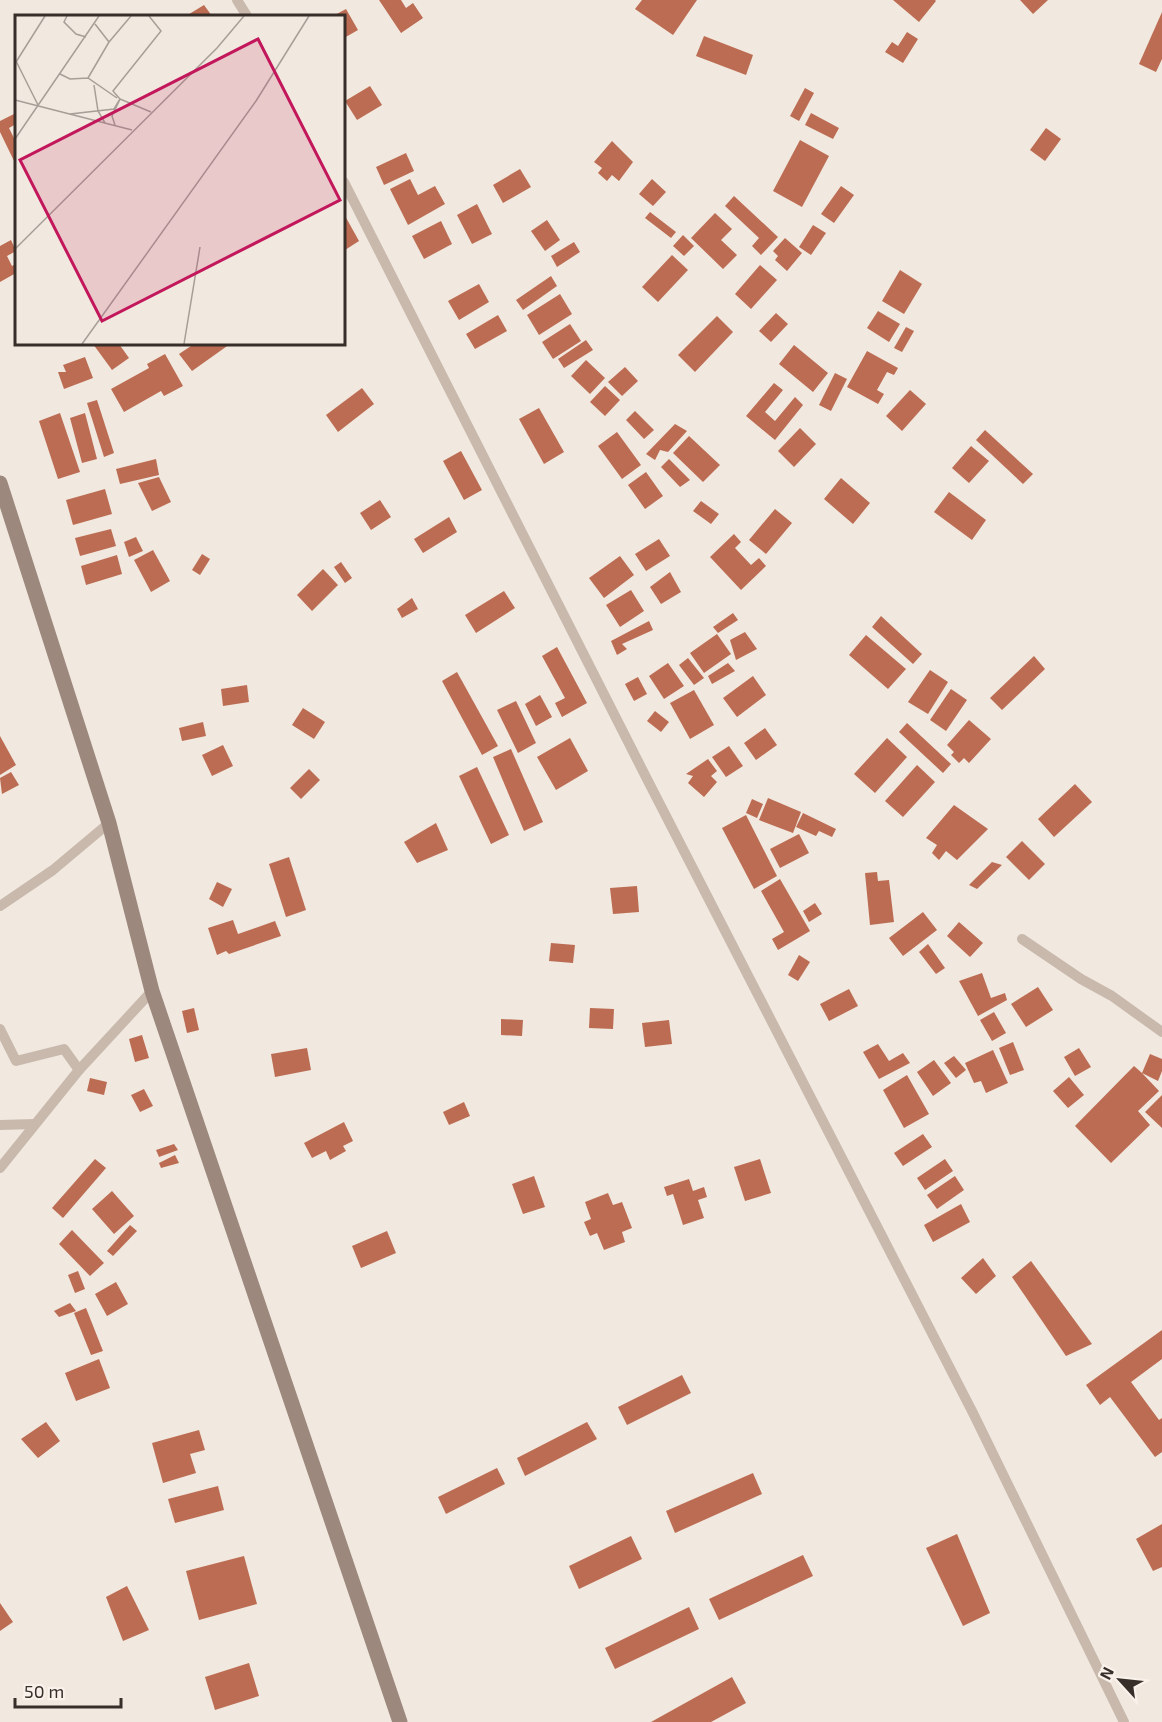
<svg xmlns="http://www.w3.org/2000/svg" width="1162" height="1722" viewBox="0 0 1162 1722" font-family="'Exo 2',sans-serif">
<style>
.building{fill:#bc6c52}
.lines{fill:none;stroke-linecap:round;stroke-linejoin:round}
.street{stroke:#c8b9ac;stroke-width:10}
.secondary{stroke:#9c887d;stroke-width:15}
.inset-road{fill:none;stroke:#a79e97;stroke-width:1.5}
.view{fill:#c2185b;fill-opacity:0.15;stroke:#c2185b;stroke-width:3}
.inset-edge{fill:none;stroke:#372e2a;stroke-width:3}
</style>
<rect width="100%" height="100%" fill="#f1e8df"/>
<!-- building -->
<g class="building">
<path d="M379,0h22l5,8 7,-5 10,15 -22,15z"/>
<path d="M642,0h55l-24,35 -38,-26z"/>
<path d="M893,0h42l1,1 -17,21z"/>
<path d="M1020,0h28l-15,14z"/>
<path d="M204,5l8,11h-26z"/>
<path d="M346,9l12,21 -14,8v-22h-11z"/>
<path d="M1162,12v47l-6,13 -17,-8z"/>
<path d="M907,32l11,7 -15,24 -18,-11 7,-10 6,4z"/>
<path d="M704,36l49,19 -7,20 -50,-19z"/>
<path d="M370,86l12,19 -25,15 -12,-19z"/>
<path d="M805,88l9,5 -15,28 -9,-5z"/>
<path d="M16,113v11l-7,4 7,14v23l-16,-33v-11z"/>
<path d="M811,113l28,15 -6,11 -28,-14z"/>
<path d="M1046,128l15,11 -16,22 -15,-11z"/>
<path d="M800,140l29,16 -27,51 -29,-16z"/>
<path d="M612,141l21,21 -14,19 -7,-6 -5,6 -9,-8 4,-5 -8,-6z"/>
<path d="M406,153l8,18 -30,14 -8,-18z"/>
<path d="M520,169l11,18 -28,16 -10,-18z"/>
<path d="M410,179l8,16 17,-9 10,18 -37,21 -18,-36z"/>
<path d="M652,179l14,13 -13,14 -14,-12z"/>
<path d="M841,186l13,9 -20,28 -13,-9z"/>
<path d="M734,196l44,41 -17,18 -9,-9 7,-8 -34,-32z"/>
<path d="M477,204l15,30 -20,10 -15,-29z"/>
<path d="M650,212l26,20 -5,6 -26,-20z"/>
<path d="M715,213l17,16 -11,11 16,15 -14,14 -32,-31z"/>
<path d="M344,214l15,27 -14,9 -1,-3z"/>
<path d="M547,220l13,20 -15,11 -14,-20z"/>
<path d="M441,221l11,23 -28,15 -12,-23z"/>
<path d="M813,225l13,8 -15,22 -12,-8z"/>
<path d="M683,235l11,11 -10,10 -11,-10z"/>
<path d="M785,238l17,15 -15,18 -12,-11 3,-4 -5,-5z"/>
<path d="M11,240l5,11 -9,5 5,10 4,-2v9l-16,9v-36z"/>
<path d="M574,242l6,10 -23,15 -6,-11z"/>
<path d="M672,255l16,15 -30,32 -16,-15z"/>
<path d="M760,265l17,15 -26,29 -16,-15z"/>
<path d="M900,270l22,14 -18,30 -22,-13z"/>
<path d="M551,276l6,10 -34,24 -7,-10z"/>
<path d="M479,284l10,18 -30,18 -11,-19z"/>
<path d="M560,294l12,20 -33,21 -12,-20z"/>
<path d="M878,311l22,13 -11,18 -22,-14z"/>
<path d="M776,313l12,11 -17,18 -12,-11z"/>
<path d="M498,315l9,16 -32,18 -9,-15z"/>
<path d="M717,316l16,16 -38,40 -17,-17z"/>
<path d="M570,324l11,17 -28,18 -11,-17z"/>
<path d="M906,327l8,4 -12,21 -8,-4z"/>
<path d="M586,340l7,10 -29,18 -6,-9z"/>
<path d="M93,344h26l10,14 -17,12z"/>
<path d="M194,344h36l-38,27 -13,-17z"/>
<path d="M794,345l34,28 -15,19 -34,-28z"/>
<path d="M867,351l31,17 -4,7 -7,-3 -10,18 7,4 -6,10 -31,-17z"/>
<path d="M165,354l18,32 -19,10 -3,-5 -37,21 -13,-23 38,-21 -2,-4z"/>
<path d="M85,357l8,21 -29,11 -6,-17h8l-3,-7z"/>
<path d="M586,360l19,18 -15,16 -19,-18z"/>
<path d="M625,367l13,14 -16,15 -14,-14z"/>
<path d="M835,373l12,6 -16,32 -12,-6z"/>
<path d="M774,383l9,7 -18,22 10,9 20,-24 8,8 -28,35 -29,-24z"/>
<path d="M605,386l15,14 -15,16 -15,-14z"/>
<path d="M362,388l12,16 -36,28 -12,-17z"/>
<path d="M910,390l16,14 -24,27 -16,-15z"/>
<path d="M97,400l17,53 -10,4 -17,-54z"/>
<path d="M539,408l25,44 -20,12 -25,-45z"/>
<path d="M635,411l19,19 -10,9 -18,-19z"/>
<path d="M60,413l20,59 -22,7 -19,-58z"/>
<path d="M85,413l12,46 -15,4 -12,-45z"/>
<path d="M675,424l12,7 -19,21 -8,-2 -5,10 -9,-6z"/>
<path d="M800,428l16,16 -22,23 -16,-16z"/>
<path d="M985,430l48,44 -10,10 -47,-44z"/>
<path d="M617,432l24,33 -19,14 -24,-33z"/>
<path d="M689,436l31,29 -17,17 -30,-29z"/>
<path d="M971,446l18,15 -20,22 -17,-15z"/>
<path d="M461,451l21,39 -18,10 -21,-39z"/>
<path d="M156,459l3,16 -39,9 -4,-15z"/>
<path d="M669,459l21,21 -10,7 -19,-20z"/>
<path d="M646,472l17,24 -18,13 -17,-24z"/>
<path d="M159,477l12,25 -19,9 -14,-28z"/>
<path d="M841,478l29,25 -17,21 -29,-25z"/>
<path d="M105,489l7,25 -39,11 -7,-25z"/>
<path d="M949,492l37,28 -14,20 -38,-28z"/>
<path d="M380,500l11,17 -20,13 -11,-17z"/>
<path d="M701,501l18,13 -8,10 -18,-13z"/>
<path d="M775,509l17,14 -26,31 -17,-14z"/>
<path d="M449,517l8,15 -34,21 -9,-14z"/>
<path d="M111,529l5,17 -36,10 -5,-18z"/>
<path d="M734,534l7,8 -6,6 16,17 8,-7 7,8 -25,24 -31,-33z"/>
<path d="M136,537l7,14 -14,6 -5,-15z"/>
<path d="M659,539l11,17 -24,15 -11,-17z"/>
<path d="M153,550l17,31 -19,11 -17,-32z"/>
<path d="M202,554l8,5 -10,16 -8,-5z"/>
<path d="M117,555l5,19 -36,11 -5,-19z"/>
<path d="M620,556l14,19 -30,23 -15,-20z"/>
<path d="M341,562l11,16 -7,5 -11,-16z"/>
<path d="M323,569l15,16 -26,26 -15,-16z"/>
<path d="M670,572l11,20 -20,12 -11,-17z"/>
<path d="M631,590l13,21 -24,16 -14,-22z"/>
<path d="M504,591l11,17 -39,25 -11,-18z"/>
<path d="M412,598l6,11 -16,9 -5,-9z"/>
<path d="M733,613l5,7 -20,13 -5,-6z"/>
<path d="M881,616l41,38 -9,10 -41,-37z"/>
<path d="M649,621l4,9 -31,14 5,5 -10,6 -6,-14z"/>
<path d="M745,632l12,17 -21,11 -6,-20z"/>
<path d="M717,634l14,20 -27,19 -14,-20z"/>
<path d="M866,635l40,34 -18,20 -39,-34z"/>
<path d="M557,647l30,56 -25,14 -7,-14 10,-5 -23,-42z"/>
<path d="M1034,656l11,13 -43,41 -12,-12z"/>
<path d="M688,658l16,20 -10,7 -15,-20z"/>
<path d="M668,663l16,23 -20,13 -15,-23z"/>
<path d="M728,663l7,8 -23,13 -4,-8z"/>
<path d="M930,670l18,12 -20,32 -20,-12z"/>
<path d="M457,672l41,74 -16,9 -40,-74z"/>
<path d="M753,676l13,19 -29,22 -14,-19z"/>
<path d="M638,677l9,17 -13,7 -9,-17z"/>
<path d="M247,685l2,17 -26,4 -2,-17z"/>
<path d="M951,689l16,11 -21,31 -16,-11z"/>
<path d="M694,690l20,35 -24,14 -20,-36z"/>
<path d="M540,695l12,22 -16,9 -11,-22z"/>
<path d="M516,701l20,42 -18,10 -21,-43z"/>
<path d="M303,708l22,14 -11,17 -22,-14z"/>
<path d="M655,711l14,11 -8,10 -14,-11z"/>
<path d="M969,720l22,19 -22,24 -5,-5 -5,5 -8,-8 3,-3 -7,-7z"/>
<path d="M203,722l3,14 -24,5 -3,-13z"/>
<path d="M907,723l44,41 -8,9 -44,-41z"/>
<path d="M765,728l12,17 -21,15 -12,-17z"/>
<path d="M0,736l16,29 -16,10z"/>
<path d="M570,738l18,33 -32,19 -19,-33z"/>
<path d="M887,738l20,19 -32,36 -21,-19z"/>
<path d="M223,745l10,21 -21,10 -10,-21z"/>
<path d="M729,746l14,20 -17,11 -14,-20z"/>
<path d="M511,749l32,73 -19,9 -31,-74z"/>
<path d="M708,759l9,12 -6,5 6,6 -13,15 -16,-14 5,-7 -7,-2z"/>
<path d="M917,765l18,17 -32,35 -18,-16z"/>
<path d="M477,767l32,68 -18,9 -32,-68z"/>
<path d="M309,769l11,11 -19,19 -11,-11z"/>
<path d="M11,772l8,13 -17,9 -2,-16z"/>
<path d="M1075,784l17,18 -38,35 -16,-18z"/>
<path d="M768,798l33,14 -8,21 -34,-13z"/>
<path d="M752,799l11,5 -6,14 -11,-5z"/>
<path d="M954,805l34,24 -31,31 -11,-9 -7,9 -7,-7 5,-8 -11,-7z"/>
<path d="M803,813l33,16 -4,8 -13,-6 -3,5 -20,-9z"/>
<path d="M746,815l31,61 -23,13 -32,-61z"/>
<path d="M436,823l12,27 -31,13 -13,-21z"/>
<path d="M799,834l10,19 -29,15 -10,-19z"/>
<path d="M1022,841l23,23 -16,16 -23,-23z"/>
<path d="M289,857l17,53 -20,7 -17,-53z"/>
<path d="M992,862l10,3 -25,24 -8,-4z"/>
<path d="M877,872l1,9 11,-1 5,42 -24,3 -5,-52z"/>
<path d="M780,879l30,52 -32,19 -6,-11 12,-7 -23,-41z"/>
<path d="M217,882l15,7 -9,18 -14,-8z"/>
<path d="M637,886l2,26 -26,2 -3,-26z"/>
<path d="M815,903l7,11 -13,8 -6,-11z"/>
<path d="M923,912l14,18 -34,26 -14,-18z"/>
<path d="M233,920l5,14 37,-13 6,15 -52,18 -3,-3 -9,4 -9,-27z"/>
<path d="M959,922l24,21 -13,14 -23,-21z"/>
<path d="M551,943l24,2 -2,18 -24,-2z"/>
<path d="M928,944l17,24 -9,6 -17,-22z"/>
<path d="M799,955l11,7 -12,19 -10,-6z"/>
<path d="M982,973l9,25 14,-5 2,7 -29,16 -19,-35z"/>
<path d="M1038,987l15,23 -27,17 -15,-23z"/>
<path d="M849,989l9,17 -29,15 -9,-17z"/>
<path d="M194,1008l5,22 -12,3 -5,-22z"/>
<path d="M590,1008l24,1 -1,20 -24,-1z"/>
<path d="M994,1012l12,21 -14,8 -12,-21z"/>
<path d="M501,1019l22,1 -1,16 -21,-1z"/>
<path d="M669,1020l3,24 -27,3 -3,-24z"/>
<path d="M142,1035l7,23 -14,4 -6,-23z"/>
<path d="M1013,1042l11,28 -14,5 -11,-27z"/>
<path d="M878,1044l11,17 14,-8 7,10 -31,16 -16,-27z"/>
<path d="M307,1048l4,22 -36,7 -4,-23z"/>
<path d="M1079,1048l12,19 -16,9 -11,-19z"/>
<path d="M993,1050l15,33 -22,10 -5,-12 -7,2 -9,-20z"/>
<path d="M1150,1054l12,5v12l-4,10 -16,-8 17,18 -21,20 12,14 -39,38 -36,-37 59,-60 8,7z"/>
<path d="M954,1056l12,14 -10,8 -12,-15z"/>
<path d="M934,1060l17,23 -18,13 -16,-24z"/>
<path d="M907,1075l22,39 -25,14 -21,-38z"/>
<path d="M1069,1077l15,18 -16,13 -15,-17z"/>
<path d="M90,1078l17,4 -3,13 -17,-4z"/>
<path d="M144,1089l9,17 -13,6 -9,-17z"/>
<path d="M1162,1095v33l-17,-16z"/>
<path d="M464,1102l6,14 -21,9 -6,-13z"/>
<path d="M344,1122l9,19 -10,5 3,5 -16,9 -4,-9 -14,7 -8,-15z"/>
<path d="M923,1134l9,13 -29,19 -9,-13z"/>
<path d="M174,1144l4,6 -19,7 -3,-7z"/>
<path d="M175,1155l4,8 -18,5 -2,-5z"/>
<path d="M95,1159l11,9 -43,50 -11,-10z"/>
<path d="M760,1159l11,34 -26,8 -11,-34z"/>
<path d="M945,1159l8,12 -28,19 -8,-12z"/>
<path d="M534,1176l11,31 -22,7 -11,-30z"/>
<path d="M955,1176l9,14 -27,19 -10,-14z"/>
<path d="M689,1179l4,12 11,-4 3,10 -9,3 6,18 -21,7 -10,-31 -6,2 -3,-9z"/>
<path d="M112,1191l22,25 -20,18 -22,-25z"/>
<path d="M608,1193l5,12 9,-3 10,26 -10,4 3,10 -21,8 -7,-17 -7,3 -6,-14 7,-3 -6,-17z"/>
<path d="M961,1204l9,18 -37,20 -9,-17z"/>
<path d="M130,1225l7,6 -24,25 -6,-5z"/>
<path d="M72,1230l32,33 -14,13 -31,-32z"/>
<path d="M387,1231l9,22 -35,15 -9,-22z"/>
<path d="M983,1258l13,18 -20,18 -15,-16z"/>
<path d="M1031,1261l61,83 -26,12 -54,-79z"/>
<path d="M78,1271l7,18 -10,4 -7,-18z"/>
<path d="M116,1282l12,22 -21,12 -12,-22z"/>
<path d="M70,1303l6,8 -17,6 -5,-6z"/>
<path d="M86,1308l17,43 -12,4 -17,-42z"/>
<path d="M1162,1330v29l-31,23 28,38 3,-2v34l-7,5 -45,-60 -10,8 -14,-20z"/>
<path d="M99,1359l11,29 -34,13 -11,-28z"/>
<path d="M682,1375l9,18 -64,32 -9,-18z"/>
<path d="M46,1422l14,19 -22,17 -17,-19z"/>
<path d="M587,1422l10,17 -72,37 -8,-18z"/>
<path d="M199,1430l6,20 -15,4 6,19 -33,10 -11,-40z"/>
<path d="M497,1468l8,16 -59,30 -8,-17z"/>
<path d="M753,1473l9,21 -87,39 -9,-22z"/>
<path d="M218,1486l6,24 -49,13 -7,-24z"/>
<path d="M1162,1524v43l-9,4 -17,-32z"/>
<path d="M957,1534l33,79 -27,13 -37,-78z"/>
<path d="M631,1536l11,23 -63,30 -10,-23z"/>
<path d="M803,1555l10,21 -94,44 -10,-21z"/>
<path d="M244,1556l13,48 -58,16 -13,-49z"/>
<path d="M127,1586l22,44 -26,11 -17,-44z"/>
<path d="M0,1603l13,19 -13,9z"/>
<path d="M689,1607l10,22 -84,40 -10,-21z"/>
<path d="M249,1663l10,33 -44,14 -10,-33z"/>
<path d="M732,1677l14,26 -35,19h-60z"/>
</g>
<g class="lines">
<!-- street -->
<g class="street">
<path d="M237,0l10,16"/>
<path d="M344,182l304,599 325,632 151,309"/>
<path d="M0,906l53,-36 56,-47"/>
<path d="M1022,939l59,40 31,17 50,36"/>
<path d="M0,1029l16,32 48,-12 15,21"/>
<path d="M0,1125l35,-1"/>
<path d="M0,1168l79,-98 73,-79"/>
</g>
<!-- secondary -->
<path class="secondary" d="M0,483l109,340 43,168 248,731"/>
</g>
<!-- overview -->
<g transform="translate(15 15)">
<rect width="330" height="330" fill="#f1e8df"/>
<path class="inset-road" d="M52,1l-3,6 12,12 10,3M80,9l14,18 22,-26M1,46l22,44M1,47l29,-46M45,59l10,5 18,-1 29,20M73,63l21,-36M79,70l4,26 7,12M0,85l117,30M55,99l44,-5 6,-10 31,13M100,110l-3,-9 8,-17 -7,-8 48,-60 -12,-15M0,124l84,-123M0,234l202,-201 27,-32M67,329l174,-243 53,-85M169,329l16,-97"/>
<path class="view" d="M243,24l82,161 -238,121 -82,-161z"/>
<rect width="330" height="330" class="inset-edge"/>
</g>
<!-- north arrow -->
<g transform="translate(1120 1680) rotate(297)" stroke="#f9f2eb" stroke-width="4.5" paint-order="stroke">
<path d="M0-4.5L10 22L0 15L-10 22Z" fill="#372e2a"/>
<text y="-9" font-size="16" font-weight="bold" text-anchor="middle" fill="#372e2a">N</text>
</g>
<!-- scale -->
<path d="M15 1698v9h106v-9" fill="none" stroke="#372e2a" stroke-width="3"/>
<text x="24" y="1698" font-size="18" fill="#372e2a" stroke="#f9f2eb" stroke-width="4.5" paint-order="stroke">50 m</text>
</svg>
